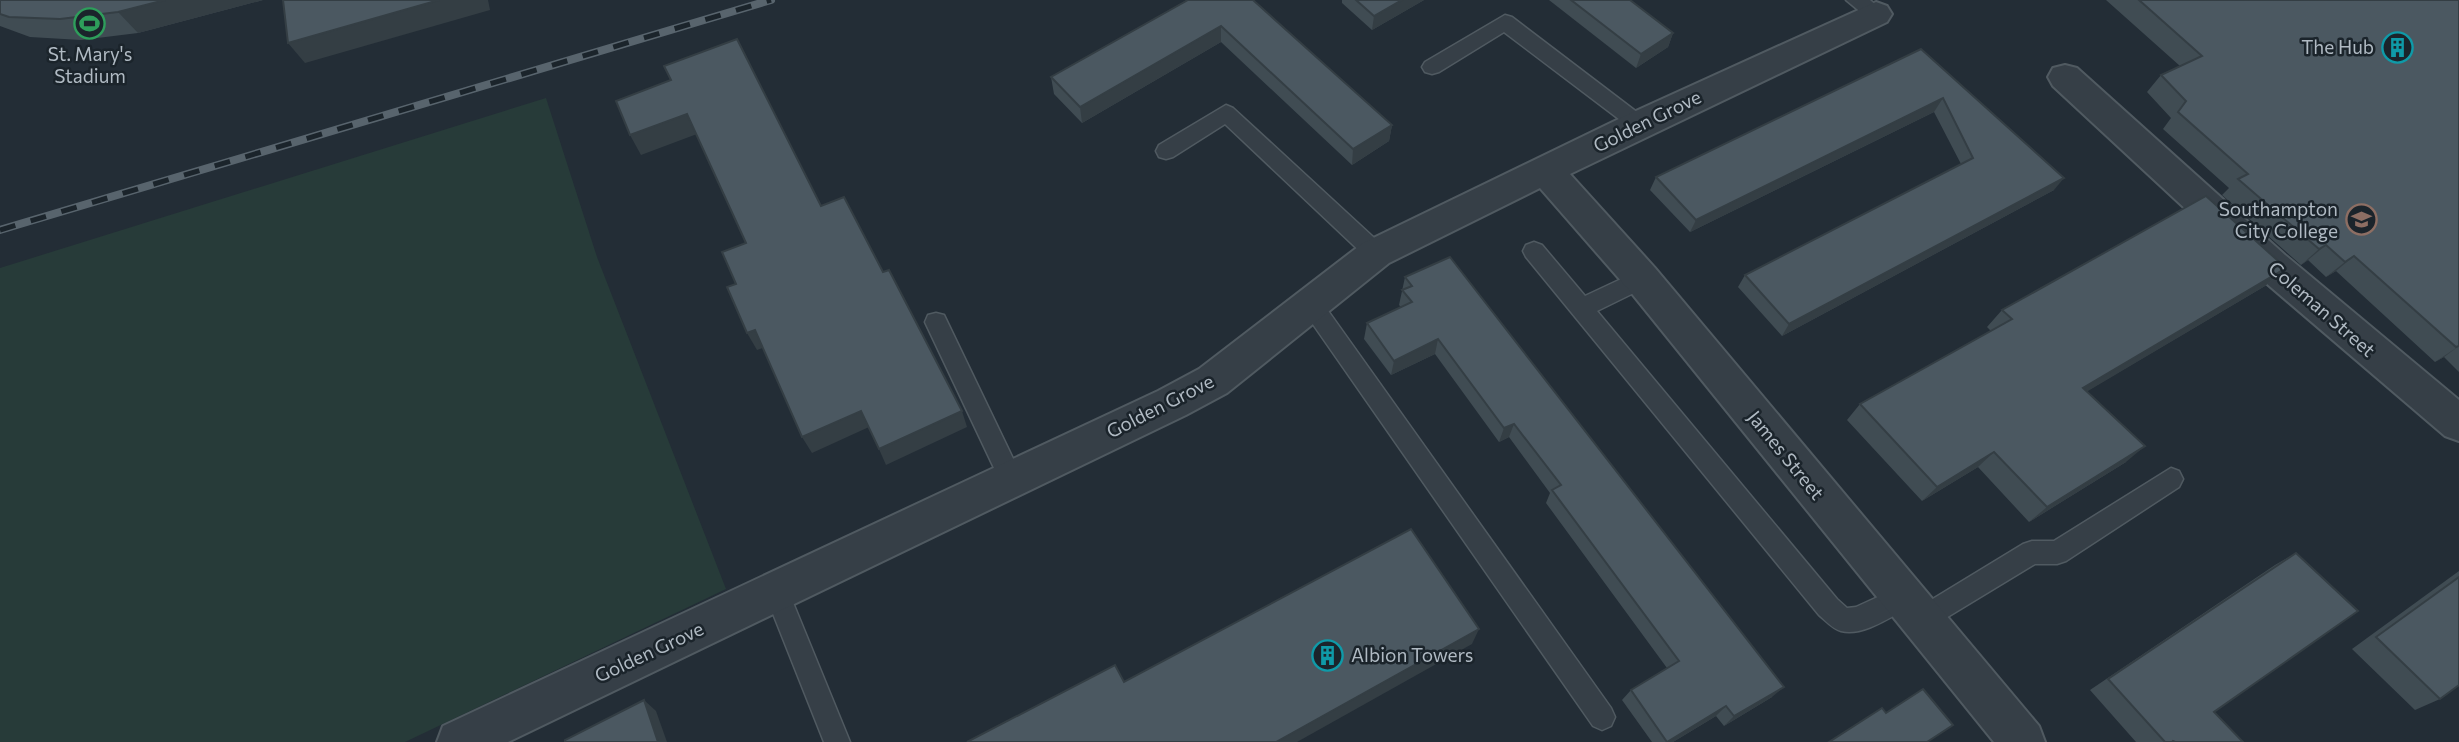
<svg xmlns="http://www.w3.org/2000/svg" width="2459" height="742" viewBox="0 0 2459 742" font-family="Commissioner,sans-serif">
<style>
.green{fill:#273b39}
.lines{fill:none;stroke-linecap:round;stroke-linejoin:round}
.lane-casing{stroke:#505a61;stroke-width:3}
.street-casing{stroke:#505a61;stroke-width:4}
.lane{fill:#363f47;fill-rule:evenodd}
.street{fill:#363f47;fill-rule:evenodd}
.rail-casing{stroke:#58646d;stroke-width:8}
.rail{stroke:#1b242b;stroke-width:5;stroke-dasharray:16;stroke-linecap:butt}
.wall{fill:#404c53}
.shaded-wall{fill:#343e44}
.building{fill:#4b5861;stroke:#343e44;stroke-width:2}
.labels{text-anchor:middle;stroke-width:5;stroke-linejoin:round;paint-order:stroke}
.poi-label{font-size:19px;fill:#b0bac3;stroke:#1b242b;text-anchor:end}
.street-label{font-size:19px;fill:#b0bac3;stroke:#1b242b}
</style>
<rect width="100%" height="100%" fill="#232d36"/>
<!-- green -->
<path class="green" d="M546,98l51,159 129,332 -321,153h-405v-474z"/>
<g class="lines">
<defs>
<g id="lane">
<path d="M1846,0h24l16,14 -3,5h-14z"/>
<path d="M1505,15l7,2 134,102 3,5 -3,5 -7,3 -7,-3 -128,-97 -65,40 -7,2 -7,-2 -3,-5 3,-5z"/>
<path d="M1226,105l7,3 151,139 3,6 -3,6 -8,3 -8,-3 -143,-135 -52,33 -7,2 -7,-2 -3,-6 3,-6z"/>
<path d="M1534,242l8,3 43,51 49,-23 8,-3 8,3 3,6 -3,6 -53,26 240,288 10,9 9,-1 48,-22 9,4 4,8 -4,8c-20,10 -49,32 -72,26 -8,-2 -15,-10 -22,-16l-293,-358 -3,-6 3,-6z"/>
<path d="M1311,295l8,3 292,410 4,9 -4,9 -9,4 -9,-4 -290,-416 -3,-6 3,-6z"/>
<path d="M936,313l8,2 75,156 4,8 -4,8 -8,3 -8,-3 -78,-165 3,-7z"/>
<path d="M2171,468l8,3 4,8 -4,8 -113,74 -9,3h-22l-104,63 -9,4 -9,-4 -4,-8 4,-8 110,-67 9,-3h22z"/>
<path d="M776,579l9,4 65,159h-26l-60,-151 3,-8z"/>
</g>
<g id="street">
<path d="M1876,2l11,4 5,8 -5,8 -317,152 85,94 384,458 6,16h-51l-365,-452 -89,-102 -151,75 -162,130 -41,22 -678,327h-71l6,-16 715,-335 41,-22 164,-126 264,-128z"/>
<path d="M2065,65l12,3 208,187 174,145v41l-14,-5 -186,-159 -206,-191 -5,-9 5,-9z"/>
</g>
</defs>
<!-- lane casing -->
<use href="#lane" class="lane-casing"/>
<!-- street casing -->
<use href="#street" class="street-casing"/>
<!-- lane -->
<use href="#lane" class="lane"/>
<!-- street -->
<use href="#street" class="street"/>
<defs>
<path id="rail" d="M0,230l771,-230"/>
</defs>
<!-- rail casing -->
<use href="#rail" class="rail-casing"/>
<!-- rail -->
<use href="#rail" class="rail"/>
</g>
<!-- wall -->
<g class="wall">
<path d="M0,0h263l-125,33 -57,7 -51,-3 -30,-11z"/>
<path d="M1187,0h66l139,125 -3,16 -37,24 -131,-123 -139,81 -28,-29 -3,-17z"/>
<path d="M1342,0h82l-52,30 -30,-27z"/>
<path d="M1549,0h81l43,33 -5,14 -32,21z"/>
<path d="M2106,0h353v372l-15,-15 -9,5 -99,-91 -10,6 -18,-17 -7,5 -79,-70 7,-7 -66,-59 8,-11 -24,-26 14,-17 19,-9z"/>
<path d="M1921,49l133,141 -272,146 -44,-49 7,-12 216,-111 -27,-52 -244,120 -40,-42 6,-13z"/>
<path d="M2286,268l-21,18 -178,105 39,71 -97,60 -51,-55 -56,34 -75,-81 13,-16 131,-73 -4,-4 15,-17z"/>
<path d="M1405,277l367,420 -48,29 -8,-10 -43,26h-21l-30,-42 9,-10 36,-22 -121,-165 4,-10 -41,-56 -10,5 -64,-88 -44,21 -27,-36 3,-16 34,-16 -2,-2z"/>
<path d="M2296,553l-82,159 29,30h-107l-46,-52 185,-125z"/>
<path d="M2459,571v114l-19,14 -25,11 -63,-61z"/>
</g>
<!-- shaded-wall -->
<g class="shaded-wall">
<path d="M165,0h98l-125,33 -20,-21z"/>
<path d="M439,0h49l2,10 -185,53 -17,-20z"/>
<path d="M1402,0h22l-52,30 2,-14z"/>
<path d="M1221,26v16l-139,81 -2,-16z"/>
<path d="M1673,33l-5,14 -32,21 5,-14z"/>
<path d="M1943,98l-9,14 -244,120 6,-12z"/>
<path d="M687,114l10,20 -56,21 -11,-20z"/>
<path d="M1392,125l-3,16 -37,24 1,-16z"/>
<path d="M2064,178l-10,12 -272,146 7,-12z"/>
<path d="M2326,245l-18,15 -7,5 18,-16z"/>
<path d="M2354,256l-18,15 -10,6 19,-15z"/>
<path d="M2286,268l-21,18 -199,118 17,-16z"/>
<path d="M755,330l10,17 -8,3 -10,-17z"/>
<path d="M1438,339l-3,15 -44,21 3,-14z"/>
<path d="M2459,346l-15,11 -9,5z"/>
<path d="M861,411l8,16 -57,26 -10,-16z"/>
<path d="M962,411l5,16 -81,38 -7,-16z"/>
<path d="M1514,424l-5,13 -10,5 5,-14z"/>
<path d="M2145,446l-19,16 -97,60 18,-15z"/>
<path d="M1994,452l-16,15 -56,34 15,-14z"/>
<path d="M1479,629l-7,15 -175,98h-21z"/>
<path d="M1784,687l-12,10 -48,29 10,-10z"/>
<path d="M644,700l12,11 11,31h-9z"/>
<path d="M1726,706l-10,10 -43,26h-6z"/>
</g>
<!-- building -->
<g class="building">
<path d="M0,0h165l-47,12 -58,7 -51,-2 -9,-3z"/>
<path d="M283,0h156l-151,43z"/>
<path d="M1188,0h65l139,125 -39,24 -132,-123 -141,81 -29,-30z"/>
<path d="M1356,0h46l-28,16z"/>
<path d="M1571,0h59l43,33 -32,21z"/>
<path d="M2139,0h320v346l-3,1 -102,-91 -9,6 -19,-17 -7,4 -81,-70 10,-5 -70,-62 8,-11 -25,-26 41,-19z"/>
<path d="M737,39l84,167 23,-9 39,75 6,-2 73,141 -83,38 -18,-38 -59,26 -47,-107 -8,3 -20,-46 9,-3 -14,-32 24,-9 -59,-129 -57,21 -14,-34 55,-21 -7,-14z"/>
<path d="M1921,49l143,129 -275,146 -44,-49 228,-117 -30,-60 -247,122 -40,-43z"/>
<path d="M2206,196l80,72 -203,120 62,58 -98,61 -53,-55 -57,35 -77,-83 152,-85 -10,-9z"/>
<path d="M1450,257l334,430 -50,29 -8,-10 -59,36 -36,-52 48,-29 -127,-171 9,-5 -47,-61 -10,4 -66,-89 -44,22 -27,-38 45,-21 -10,-12 10,-4 -7,-9z"/>
<path d="M1411,529l68,100 -203,113h-309l148,-77 9,17z"/>
<path d="M2296,553l62,58 -144,101 29,30h-68l-2,-1 -1,1h-7l-57,-63z"/>
<path d="M2459,577v108l-19,14 -64,-62z"/>
<path d="M1923,689l30,36 -26,17h-98l53,-34 4,5z"/>
<path d="M644,700l14,42h-93v-2z"/>
</g>
<!-- icons -->
<defs>
<symbol id="stadium-ring" viewBox="-11 -11 22 22"><circle r="9.5" fill="#1b242b" stroke="#2e9e5b" stroke-width="1.5"/><path d="M0-5a6.5 5 0 1 0 0 10a6.5 5 0 1 0 0-10ZM-3.5-1.8h7v3.6h-7Z" fill="#2e9e5b"/></symbol>
<symbol id="building-ring" viewBox="-11 -11 22 22"><circle r="9.5" fill="#1b242b" stroke="#0f9aa8" stroke-width="1.5"/><path d="M-4-6H4V6H1V3H-1V6H-4ZM-2.5-4.3h1.7v1.8h-1.7ZM.8-4.3h1.7v1.8H.8ZM-2.5-1h1.7V.8h-1.7ZM.8-1h1.7V.8H.8Z" fill="#0f9aa8"/></symbol>
<symbol id="university-ring" viewBox="-11 -11 22 22"><circle r="9.5" fill="#1b242b" stroke="#8d6e63" stroke-width="1.5"/><path d="M0-5L7-2L0 1L-7-2ZM-4 1L0 2.5L4 1V4Q0 6-4 4Z" fill="#8d6e63"/></symbol>
</defs>
<g fill-rule="evenodd">
<use href="#stadium-ring" x="72" y="6" width="35" height="35"/>
<use href="#building-ring" x="2380" y="30" width="35" height="35"/>
<use href="#university-ring" x="2344" y="202" width="35" height="35"/>
<use href="#building-ring" x="1310" y="638" width="35" height="35"/>
</g>
<g class="labels">
<!-- poi labels -->
<g class="poi-label">
<text x="2374" y="54">The Hub</text>
<text x="90" y="61" text-anchor="middle">St. Mary's<tspan x="90" dy="22">Stadium</tspan></text>
<text x="2338" y="216">Southampton<tspan x="2338" dy="22">City College</tspan></text>
<text x="1351" y="662" text-anchor="start">Albion Towers</text>
</g>
<!-- street labels -->
<g class="street-label">
<text transform="translate(1647 121) rotate(-26)" y="7">Golden Grove</text>
<text transform="translate(2322 309) rotate(41)" y="7">Coleman Street</text>
<text transform="translate(1160 406) rotate(-27)" y="7">Golden Grove</text>
<text transform="translate(1786 455) rotate(51)" y="7">James Street</text>
<text transform="translate(649 652) rotate(-25)" y="7">Golden Grove</text>
</g>
</g>
</svg>
